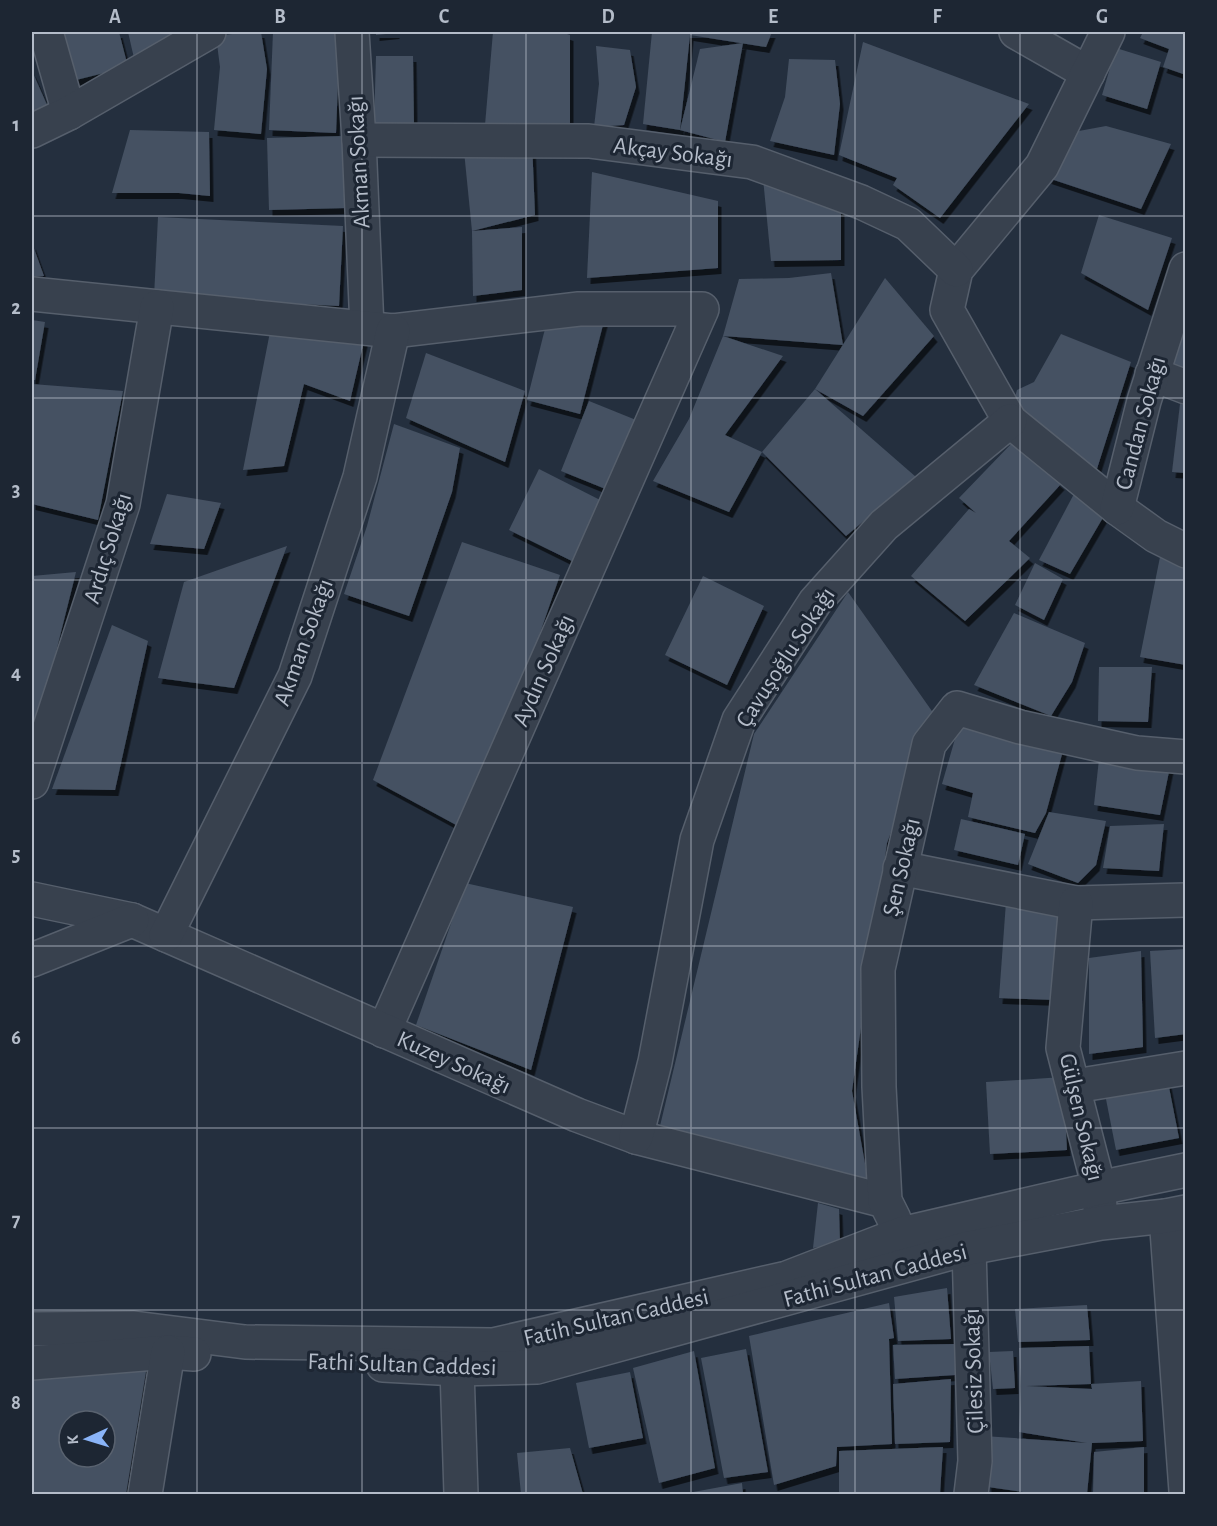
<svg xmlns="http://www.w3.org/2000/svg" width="1217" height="1526" viewBox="0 0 1217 1526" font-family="'Alegreya Sans',sans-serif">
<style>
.building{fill:#455162;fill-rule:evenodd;filter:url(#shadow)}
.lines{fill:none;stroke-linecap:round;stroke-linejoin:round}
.minor-casing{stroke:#565f6c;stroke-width:36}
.minor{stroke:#38414e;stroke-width:33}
.grid{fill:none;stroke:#b4bcc9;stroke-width:1.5;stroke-opacity:0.55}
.labels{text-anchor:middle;stroke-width:6;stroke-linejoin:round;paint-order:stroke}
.street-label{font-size:24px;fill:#b4bcc9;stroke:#1d2633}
.neatline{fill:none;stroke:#b4bcc9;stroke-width:2}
.grid-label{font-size:20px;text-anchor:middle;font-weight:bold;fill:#b4bcc9}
</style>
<defs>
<filter id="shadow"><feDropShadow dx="3.5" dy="6" stdDeviation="0" flood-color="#0009"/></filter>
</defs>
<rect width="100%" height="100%" fill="#242f3e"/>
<!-- building -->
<g class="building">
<path d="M60,32h59l9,35 -56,14z"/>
<path d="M128,32h48l1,3 -43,23z"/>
<path d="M248,32h13l6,37 -6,65 -47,-4 6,-63 -4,-31z"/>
<path d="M273,32h67l-4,101 -67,-3z"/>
<path d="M376,32h20v1l-20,2z"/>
<path d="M493,32h68l9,3v90h-85z"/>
<path d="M652,32h120l-6,15 -76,-12 -10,95 -37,-6z"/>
<path d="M1143,32h43v43l-23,-8 6,-18 -29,-11z"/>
<path d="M863,42l166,62 -89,114 -47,-33 4,-7 -58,-23z"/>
<path d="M743,43l-18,99 -45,-12 20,-81z"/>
<path d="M596,46l34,4 6,37 -12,38 -30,2 5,-43z"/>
<path d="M1116,48l45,14 -14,47 -45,-14z"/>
<path d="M376,56h37l1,70h-40z"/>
<path d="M789,59l46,1 5,44 -6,51 -64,-14 15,-44z"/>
<path d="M32,71l16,36 -16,8z"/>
<path d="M1106,126l65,18 -30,65 -93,-31 20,-45z"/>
<path d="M130,130l79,2 1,64 -31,-3h-67z"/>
<path d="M344,136l2,72 -77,2 -2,-72z"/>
<path d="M463,141h69l3,74 -63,16z"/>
<path d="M592,172l126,29v67l-131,10z"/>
<path d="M763,178l78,28v54l-70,1z"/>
<path d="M1099,215l73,23 -24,72 -67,-37z"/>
<path d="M158,217l185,9 -4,80 -185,-9z"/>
<path d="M522,227v63l-49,6 -1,-65z"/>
<path d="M32,243l12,33 -12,1z"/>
<path d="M831,273l12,72 -120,-9 16,-57 50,-1z"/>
<path d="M885,278l49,58 -71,80 -48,-27z"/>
<path d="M1186,306v63l-19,-5z"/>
<path d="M32,320l13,2 -10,58h-3z"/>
<path d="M604,321l-24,93 -53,-14 19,-75z"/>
<path d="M367,328l-17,73 -46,-17 -20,82 -41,4 27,-138z"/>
<path d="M1061,334l70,28 -36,113 -82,-71 4,-14 17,-8z"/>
<path d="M723,336l60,20 -58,79 37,17 -33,60 -76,-31 36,-62z"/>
<path d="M426,353l99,38 -20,71 -99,-44z"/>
<path d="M32,384l91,7 -25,129 -66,-16z"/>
<path d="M815,389l101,88 -70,59 -84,-84z"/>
<path d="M589,401l57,23 -28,70 -57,-23z"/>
<path d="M1180,404l6,1v68l-14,-1z"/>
<path d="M394,424l66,24 -8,44 -43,124 -65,-22 23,-68z"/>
<path d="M1012,443l49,41 -52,57 21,17 -65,63 -54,-45 58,-67 7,4 -17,-15z"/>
<path d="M539,469l69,35 -30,60 -69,-34z"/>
<path d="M1075,492l33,17 -38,65 -31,-14z"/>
<path d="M167,494l54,9 -17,46 -54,-5z"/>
<path d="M462,542l98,33 -89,258 -98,-53z"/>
<path d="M287,546l-53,142 -76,-10 26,-96z"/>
<path d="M1162,547l24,12v106l-46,-8z"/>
<path d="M1035,563l28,16 -19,41 -29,-15z"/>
<path d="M76,572l-44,176v-172z"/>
<path d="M703,576l61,30 -37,79 -62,-30z"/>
<path d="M848,592l86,122 -47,129 -35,248 17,95 -209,-60 94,-392z"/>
<path d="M1014,613l71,30 -13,39 -21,34 -77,-31z"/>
<path d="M112,625l36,16 -33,149 -63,-1z"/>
<path d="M1099,667h53l-4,55 -50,-1z"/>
<path d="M961,718l103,29 -18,66 -11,20 -67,-16 5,-24 -31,-9z"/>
<path d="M1100,750l71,12 -11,53 -66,-10z"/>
<path d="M1049,812l57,9 -10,44 -18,18 -50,-19z"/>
<path d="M961,819l64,15 -7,31 -64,-15z"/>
<path d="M1164,824l-5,47 -56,-3 7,-42z"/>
<path d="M465,883l108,24 -42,163 -115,-45z"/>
<path d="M1006,902l52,2 -1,96 -58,-2z"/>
<path d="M1186,949v85l-31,4 -5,-87z"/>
<path d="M1141,951l2,96 -54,7v-96z"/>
<path d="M1063,1077l4,73 -77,4 -4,-72z"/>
<path d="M1167,1077l12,61 -63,12 -12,-61z"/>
<path d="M818,1203l21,6 1,34 -27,5z"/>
<path d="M947,1288l4,51 -53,2 -4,-44z"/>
<path d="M889,1303l5,35 -5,1 3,105 -55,3 -1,19 -62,19 -25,-149z"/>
<path d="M1087,1305l3,35 -72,2 -3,-33z"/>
<path d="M955,1344v31l-60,4 -2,-34z"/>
<path d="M1089,1346l2,38 50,-3 2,60 -51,2 -5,51h-50l-49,-7 -5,-51 104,7 -68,-11 2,-46 -2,-38zM1091,1384l1,5 -66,-3z"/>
<path d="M746,1349l22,123 -44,6 -23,-120z"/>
<path d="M694,1351l21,117 -56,15 -26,-115z"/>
<path d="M1013,1351l2,37 -22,1 -4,-37z"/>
<path d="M149,1353l-23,141h-94v-121zM69,1421h36v36h-36z"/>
<path d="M630,1372l13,66 -54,10 -13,-65z"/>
<path d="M951,1379l-1,63 -55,2 -2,-60z"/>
<path d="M943,1447l-3,47h-101v-43z"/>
<path d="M1144,1447v47h-51l1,-42z"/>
<path d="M570,1448l13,46h-62l-4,-41z"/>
<path d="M742,1483l1,11h-55v-1z"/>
</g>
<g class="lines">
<defs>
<g id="minor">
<path d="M46,32l23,81"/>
<path d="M352,32l7,108 8,188"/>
<path d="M1016,32l72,41"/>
<path d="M1108,32l-66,134 -86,104 -9,40 63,111 107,87 39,28 30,15"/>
<path d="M32,131l37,-18 140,-81"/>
<path d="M359,140l230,1 163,21 109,40 47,22 48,46"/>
<path d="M32,294l361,37 186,-22h123l-318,722"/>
<path d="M1152,374l34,13"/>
<path d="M1117,508l27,-107 42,-132"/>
<path d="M32,782l91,-278 34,-197"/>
<path d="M900,868l176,35 110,-3"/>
<path d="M32,899l100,21 445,195 59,22 249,64"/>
<path d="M1076,903l-13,145 36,140 1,21"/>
<path d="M166,935l129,-259 65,-199 33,-146"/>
<path d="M32,960l100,-40"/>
<path d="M1075,1086l111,-18"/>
<path d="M636,1137l19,-75 42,-222 42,-120 76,-118 69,-77 126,-104"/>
<path d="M1166,1216l20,275"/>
<path d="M894,1219l-9,-18 -6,-114 -1,-118 51,-225 28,-36 63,19 117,26 49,4"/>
<path d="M969,1248l6,213 -4,33"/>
<path d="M32,1329l102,-1 111,14 248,3 294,-67 114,-44 198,-46 87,-18"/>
<path d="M32,1363l136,-11 26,2"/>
<path d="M383,1365l74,4 80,-2 432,-119 132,-25 65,-7 20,-4"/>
<path d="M457,1369l4,125"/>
<path d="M145,1494l23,-142"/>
</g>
</defs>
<!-- minor casing -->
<use href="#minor" class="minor-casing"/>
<!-- minor -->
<use href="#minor" class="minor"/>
</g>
<!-- grid -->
<path class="grid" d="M197,32v1462M362,32v1462M526,32v1462M691,32v1462M855,32v1462M1020,32v1462M32,216h1154M32,398h1154M32,580h1154M32,763h1154M32,946h1154M32,1128h1154M32,1310h1154"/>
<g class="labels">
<!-- street labels -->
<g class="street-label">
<text transform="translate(673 152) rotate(7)" y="8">Akçay Sokağı</text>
<text transform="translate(358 162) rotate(-93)" y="8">Akman Sokağı</text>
<text transform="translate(1140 423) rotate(-75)" y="8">Candan Sokağı</text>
<text transform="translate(107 548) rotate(-73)" y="8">Ardıç Sokağı</text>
<text transform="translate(303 642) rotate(-70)" y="8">Akman Sokağı</text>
<text transform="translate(785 657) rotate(-57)" y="8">Çavuşoğlu Sokağı</text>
<text transform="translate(543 670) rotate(-66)" y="8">Aydın Sokağı</text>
<text transform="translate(901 867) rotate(-77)" y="8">Şen Sokağı</text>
<text transform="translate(454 1062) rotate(24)" y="8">Kuzey Sokağı</text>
<text transform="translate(1082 1117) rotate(77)" y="8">Gülşen Sokağı</text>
<text transform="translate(875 1275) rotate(-15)" y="8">Fathi Sultan Caddesi</text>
<text transform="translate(616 1317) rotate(-13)" y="8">Fatih Sultan Caddesi</text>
<text transform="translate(402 1364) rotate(2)" y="8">Fathi Sultan Caddesi</text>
<text transform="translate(973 1371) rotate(-92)" y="8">Çilesiz Sokağı</text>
</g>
</g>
<!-- border -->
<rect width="1217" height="1526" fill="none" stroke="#1d2633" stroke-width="66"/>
<!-- north arrow -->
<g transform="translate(87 1439) rotate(266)"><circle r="28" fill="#1d2633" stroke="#59626f" stroke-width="1.5"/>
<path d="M0-4.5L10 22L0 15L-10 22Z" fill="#8ab4f8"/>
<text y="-9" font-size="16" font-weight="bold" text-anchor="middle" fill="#b4bcc9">K</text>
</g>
<rect x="33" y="33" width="1151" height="1460" class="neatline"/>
<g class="grid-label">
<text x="115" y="23">A</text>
<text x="280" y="23">B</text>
<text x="444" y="23">C</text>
<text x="608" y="23">D</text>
<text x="773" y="23">E</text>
<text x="937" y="23">F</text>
<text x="1102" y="23">G</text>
<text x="16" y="131">1</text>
<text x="16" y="314">2</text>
<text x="16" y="496">3</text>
<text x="16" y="679">4</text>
<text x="16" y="861">5</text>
<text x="16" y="1044">6</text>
<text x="16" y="1226">7</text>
<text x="16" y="1409">8</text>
</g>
</svg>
